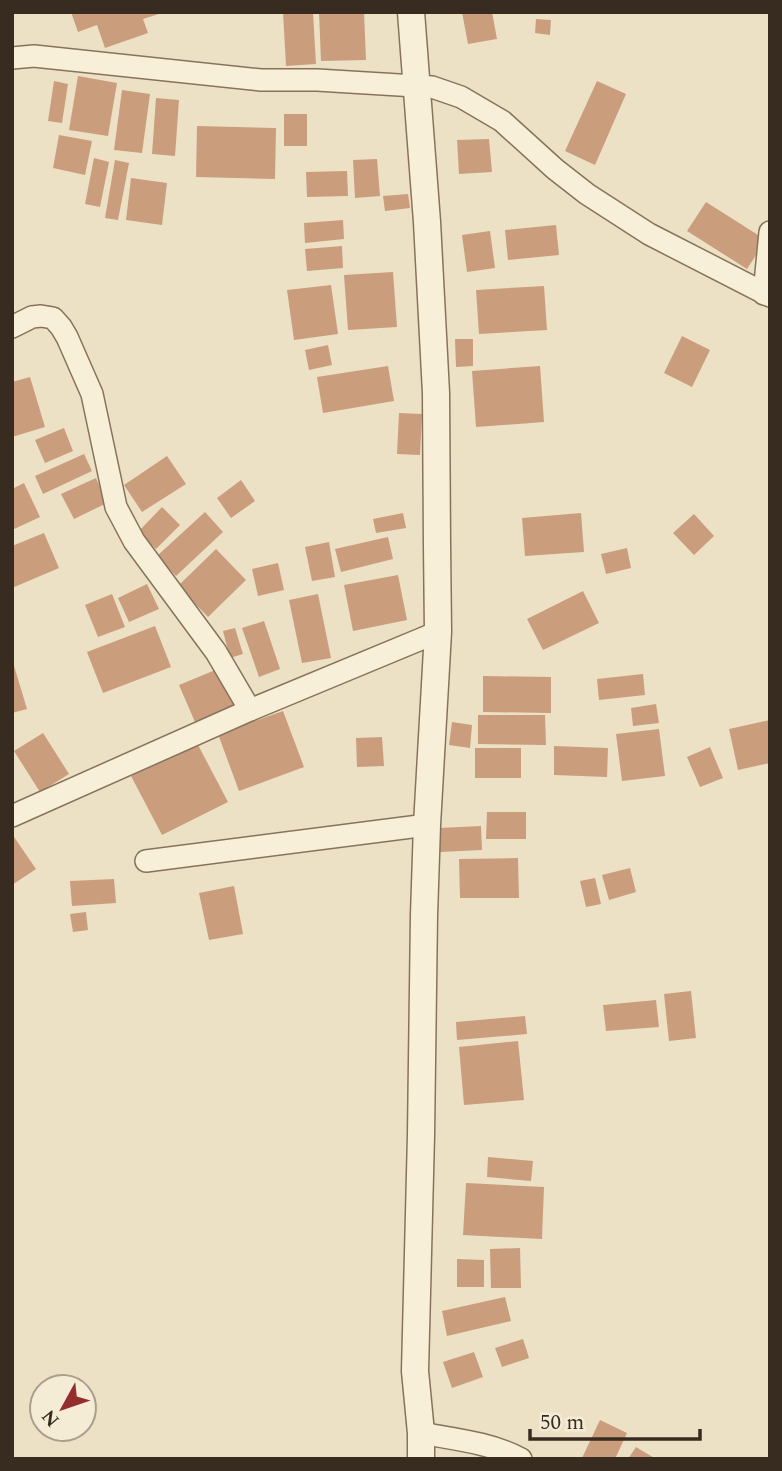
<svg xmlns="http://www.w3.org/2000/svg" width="782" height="1471" viewBox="0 0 782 1471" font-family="Spectral,serif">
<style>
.building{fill:#ca9d7d}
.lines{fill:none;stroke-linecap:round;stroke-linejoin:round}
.minor-casing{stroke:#87735c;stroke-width:24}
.tertiary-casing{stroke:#87735c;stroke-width:29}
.minor{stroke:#f8efd8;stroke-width:21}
.tertiary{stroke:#f8efd8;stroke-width:26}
</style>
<rect width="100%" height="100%" fill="#ede1c5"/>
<!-- building -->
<g class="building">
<path d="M71,12h90l1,1 -19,6 5,14 -43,15 -8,-23 -19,7z"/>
<path d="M283,12h30l3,52 -30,2z"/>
<path d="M319,12h45l2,48 -45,1z"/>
<path d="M462,12h30l5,27 -29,5z"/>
<path d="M536,19l15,1 -1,15 -15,-2z"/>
<path d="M78,76l39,7 -9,53 -39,-6z"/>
<path d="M54,81l14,3 -6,39 -14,-2z"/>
<path d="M597,81l29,13 -31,71 -30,-14z"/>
<path d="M122,90l28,4 -8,59 -28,-3z"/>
<path d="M156,98l23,2 -4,56 -23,-2z"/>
<rect x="284" y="114" width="23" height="32"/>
<path d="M197,126l79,2 -1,51 -79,-2z"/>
<path d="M59,135l33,6 -7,34 -32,-7z"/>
<path d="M489,139l3,33 -33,2 -2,-34z"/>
<path d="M94,158l15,4 -9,45 -15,-3z"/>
<path d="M377,159l3,37 -25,2 -2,-38z"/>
<path d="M115,160l14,3 -11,57 -13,-2z"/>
<path d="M347,171l1,25 -41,1 -1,-25z"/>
<path d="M131,178l36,5 -5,42 -36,-5z"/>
<path d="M408,194l2,14 -25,3 -2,-15z"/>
<path d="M706,202l60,38 -19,29 -60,-38z"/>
<path d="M343,220l1,19 -39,4 -1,-20z"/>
<path d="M556,225l3,30 -51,5 -3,-30z"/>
<path d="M490,231l5,37 -28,4 -5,-37z"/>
<path d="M342,246l1,22 -36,3 -2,-22z"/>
<path d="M393,272l4,55 -49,3 -4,-55z"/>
<path d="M331,285l7,49 -44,6 -7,-50z"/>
<path d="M544,286l3,44 -68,4 -3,-44z"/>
<path d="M682,336l28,14 -18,37 -28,-14z"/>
<path d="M455,339h18v27l-17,1z"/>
<path d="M328,345l4,20 -23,5 -4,-20z"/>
<path d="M388,366l6,35 -71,12 -6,-36z"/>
<path d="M540,366l4,56 -68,5 -4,-56z"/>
<path d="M30,377l15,50 -33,10v-55z"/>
<path d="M399,413l23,1 -2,41 -23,-1z"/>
<path d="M64,428l9,23 -28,12 -10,-23z"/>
<path d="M84,454l8,17 -49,23 -8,-18z"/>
<path d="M167,456l19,28 -44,28 -18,-27z"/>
<path d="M96,478l11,25 -33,16 -13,-25z"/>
<path d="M241,480l14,21 -24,17 -14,-20z"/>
<path d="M24,483l16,34 -28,13v-41z"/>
<path d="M162,507l18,18 -24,24 -18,-17z"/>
<path d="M205,512l18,20 -47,44 -19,-20z"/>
<path d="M403,513l3,15 -30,5 -3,-14z"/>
<path d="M581,513l3,39 -59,4 -3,-38z"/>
<path d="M694,514l20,22 -20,19 -21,-22z"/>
<path d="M44,533l15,35 -47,20v-42z"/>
<path d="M388,537l5,22 -52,13 -6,-23z"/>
<path d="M329,542l6,35 -23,4 -7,-34z"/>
<path d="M627,548l4,20 -25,6 -5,-20z"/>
<path d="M216,549l30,31 -38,37 -30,-31z"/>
<path d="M278,563l6,27 -26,6 -6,-27z"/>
<path d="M398,575l9,45 -54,11 -9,-46z"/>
<path d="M147,584l12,25 -30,13 -11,-24z"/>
<path d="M583,591l16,32 -56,27 -16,-31z"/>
<path d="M112,594l13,33 -27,10 -13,-32z"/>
<path d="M318,594l13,64 -29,5 -13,-63z"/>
<path d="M264,621l16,48 -21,8 -17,-49z"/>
<path d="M155,626l16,41 -68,26 -16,-41z"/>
<path d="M235,628l8,26 -13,4 -7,-27z"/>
<path d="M12,659l15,50 -15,4z"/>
<path d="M220,668l16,37 -41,17 -16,-37z"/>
<path d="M643,674l2,21 -46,5 -2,-21z"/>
<path d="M483,676l68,1v36l-68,-1z"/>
<path d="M656,704l3,19 -26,3 -2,-18z"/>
<path d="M283,711l21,56 -65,24 -21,-57z"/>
<path d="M478,715h67l1,30 -68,-1z"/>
<path d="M770,720v43l-32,7 -9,-41z"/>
<path d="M452,722l20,3 -2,23 -21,-3z"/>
<path d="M659,729l6,47 -43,5 -6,-47z"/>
<path d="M43,733l26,41 -29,18 -26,-41z"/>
<path d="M382,737l2,29 -27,1 -1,-29z"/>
<path d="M197,743l31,59 -66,33 -31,-59z"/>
<path d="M554,746l54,2 -1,29 -53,-2z"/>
<path d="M710,747l13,31 -23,9 -13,-30z"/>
<rect x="475" y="748" width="46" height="30"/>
<path d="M487,812h39v27h-40z"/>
<path d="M481,826l1,24 -42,2 -1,-24z"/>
<path d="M12,834l24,35 -24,16z"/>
<path d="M518,858l1,40h-59l-1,-39z"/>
<path d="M630,868l6,24 -27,8 -7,-25z"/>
<path d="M595,878l6,26 -15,3 -6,-26z"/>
<path d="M114,879l2,24 -44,3 -2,-25z"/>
<path d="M234,886l9,48 -34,6 -10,-47z"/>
<path d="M86,912l2,18 -15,2 -3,-18z"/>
<path d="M691,991l5,47 -27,3 -5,-47z"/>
<path d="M656,1000l3,27 -53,4 -3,-26z"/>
<path d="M525,1016l2,18 -70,6 -1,-18z"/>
<path d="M518,1041l6,59 -60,5 -5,-58z"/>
<path d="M488,1157l45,4 -2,20 -44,-4z"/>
<path d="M466,1183l78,4 -2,52 -79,-4z"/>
<path d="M520,1248l1,40h-30l-1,-39z"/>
<path d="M457,1259l27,1v27h-27z"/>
<path d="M505,1297l6,24 -64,15 -5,-25z"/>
<path d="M523,1339l6,19 -27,9 -7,-19z"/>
<path d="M474,1352l9,25 -31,11 -9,-26z"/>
<path d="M600,1420l27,13 -12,26h-31l-2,-1z"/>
<path d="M636,1447l20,12h-28z"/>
</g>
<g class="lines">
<defs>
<g id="minor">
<path d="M12,58l22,-2 227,24h56l115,7 29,10 41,24 53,48 32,25 62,40 121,62"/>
<path d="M764,294l6,-62"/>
<path d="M12,327l20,-10 9,-1 12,2 8,9 6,10 25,57 24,113 18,34 82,111 34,58"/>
<path d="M12,816l238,-106 188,-78"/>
<path d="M146,861l281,-36"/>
<path d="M421,1433c32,6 71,10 100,26"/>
</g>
<path id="tertiary" d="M411,12l16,210 9,171 1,152 1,87 -11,193 -3,90 -3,220 -6,236 6,62v26"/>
</defs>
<!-- minor casing -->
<use href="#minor" class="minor-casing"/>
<!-- tertiary casing -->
<use href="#tertiary" class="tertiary-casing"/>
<!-- minor -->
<use href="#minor" class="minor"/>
<!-- tertiary -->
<use href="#tertiary" class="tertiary"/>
</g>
<!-- border -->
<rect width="782" height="1471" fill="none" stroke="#382b1f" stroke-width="28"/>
<!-- north arrow -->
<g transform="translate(63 1408) rotate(230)"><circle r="33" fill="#f4ecd5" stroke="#a99f8c" stroke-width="2"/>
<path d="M0-5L12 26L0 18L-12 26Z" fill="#942e2e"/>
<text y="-10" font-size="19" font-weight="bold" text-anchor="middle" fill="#382b1f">N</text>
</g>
<!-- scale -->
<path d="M530 1429v10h170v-10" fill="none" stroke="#382b1f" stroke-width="3.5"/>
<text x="540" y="1429" font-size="21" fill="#382b1f" stroke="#f4ecd5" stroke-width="5" paint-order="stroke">50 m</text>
</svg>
